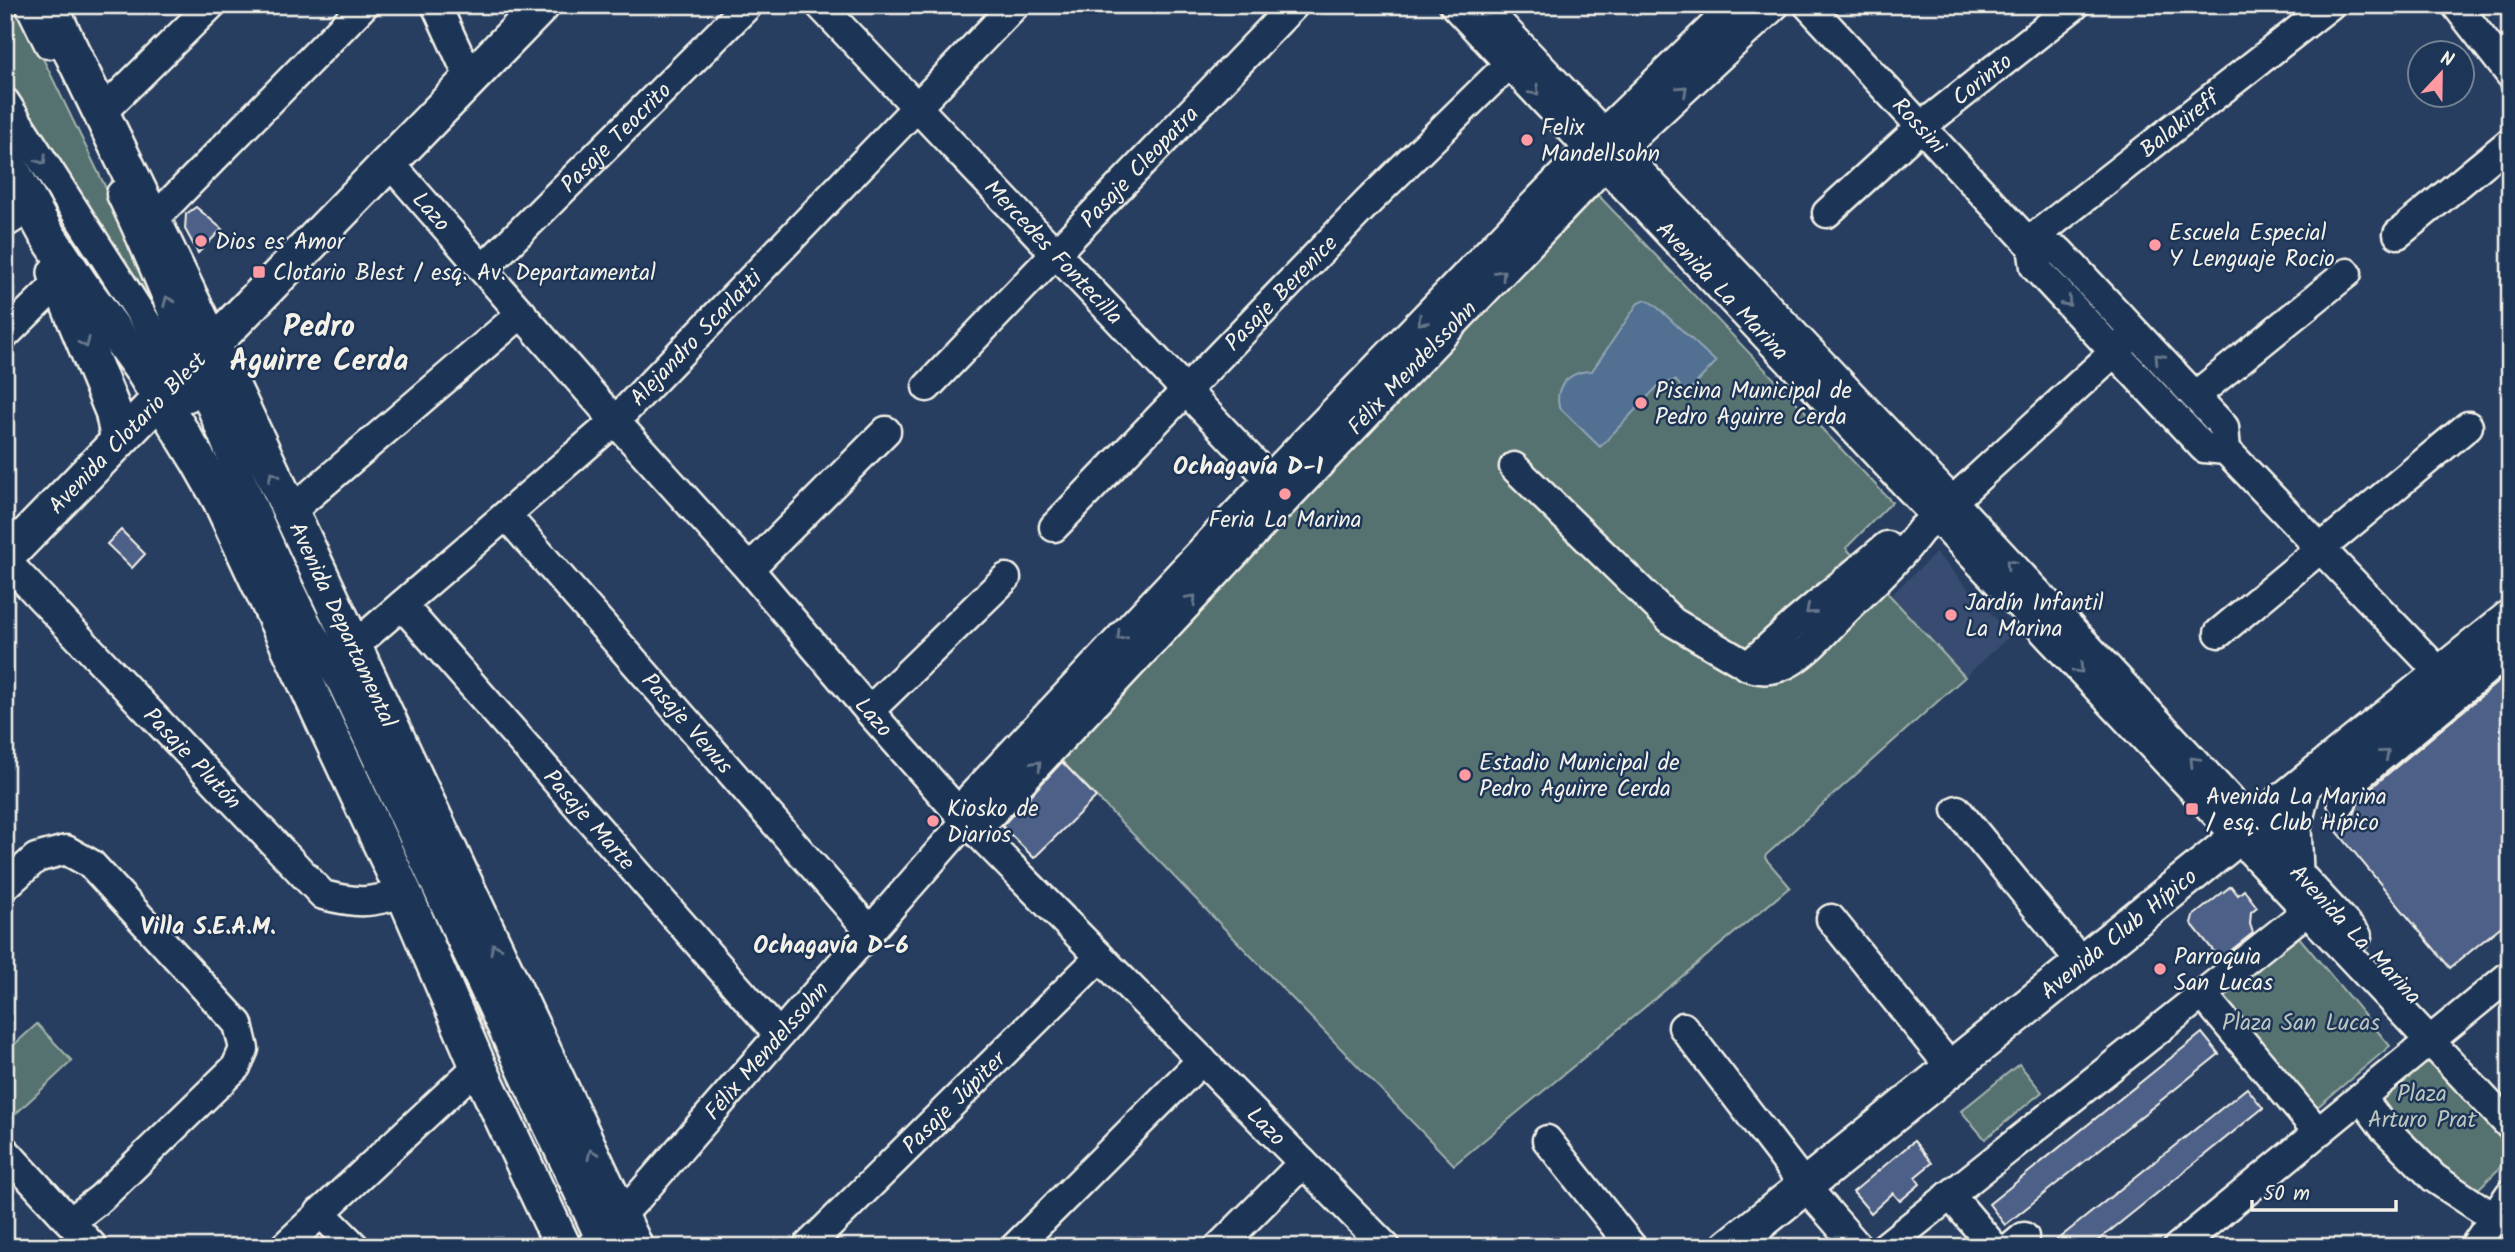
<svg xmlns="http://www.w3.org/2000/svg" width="2515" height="1252" viewBox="0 0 2515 1252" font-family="Kalam,sans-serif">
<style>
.built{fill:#374b6f}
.green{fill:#557270;stroke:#a4b2ac;stroke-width:2}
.water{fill:#517092;stroke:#92a4b4;stroke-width:2}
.building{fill:#4e6188;stroke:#f4f1e8;stroke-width:2}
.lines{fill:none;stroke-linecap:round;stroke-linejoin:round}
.minor-casing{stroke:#f4f1e8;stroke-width:33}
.major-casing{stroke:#f4f1e8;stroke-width:40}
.minor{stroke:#1d3557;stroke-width:28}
.major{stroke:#1d3557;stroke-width:35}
.oneway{stroke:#68778a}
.poi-dot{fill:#ff9aa2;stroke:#1d3557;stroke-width:2.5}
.labels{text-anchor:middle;stroke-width:5;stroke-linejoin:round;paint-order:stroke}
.street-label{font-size:23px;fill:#f4f1e8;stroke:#1d3557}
.poi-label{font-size:23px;fill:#f4f1e8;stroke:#1d3557;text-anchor:start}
.park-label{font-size:23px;fill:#bcc5be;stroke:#1d3557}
.neighbourhood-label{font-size:24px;font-weight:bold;fill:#f4f1e8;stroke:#1d3557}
.district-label{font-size:30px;font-weight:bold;fill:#f4f1e8;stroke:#1d3557}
</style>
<rect width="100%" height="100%" fill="#273e61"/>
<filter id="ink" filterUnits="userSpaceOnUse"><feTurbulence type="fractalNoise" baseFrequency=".0143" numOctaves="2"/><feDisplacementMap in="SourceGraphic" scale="14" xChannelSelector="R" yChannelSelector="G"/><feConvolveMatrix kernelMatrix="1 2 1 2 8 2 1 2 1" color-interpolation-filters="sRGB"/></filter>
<g filter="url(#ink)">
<!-- built -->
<path class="built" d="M1936,553l75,82 -46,42 -75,-81z"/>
<!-- green -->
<g class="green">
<path d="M5,5h12l117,241 31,79 -160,-247z"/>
<path d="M1598,195l294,307 -46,46 119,129 -199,178 -1,3 25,29 -336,278 -400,-412z"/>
<path d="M2293,930l97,116 -81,68 -97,-117z"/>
<path d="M37,1024l35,37 -65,61 -2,-69z"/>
<path d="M2430,1060l80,85v13l-41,40 -102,-99 52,-38z"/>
<path d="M2019,1064l23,28 -57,47 -24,-28z"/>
</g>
<!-- water -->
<path class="water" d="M1646,300l9,5 61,57 -33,35 -4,-13 -4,-4 -17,6 -58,61 -41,-40c-5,-23 12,-36 33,-36l46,-68z"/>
<!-- building -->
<g class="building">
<path d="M196,207l26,22 -24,24 -13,-24 1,-15z"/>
<path d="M121,530l24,24 -13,14 -25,-24z"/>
<path d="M2510,672v247l-60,49 -125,-151 5,-4 9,5h9l7,-5 5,-16z"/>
<path d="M1062,762l34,35 -62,61 -32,-32z"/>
<path d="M2231,886l7,9 6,-5 13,17 -6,5 -1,12 3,9 -33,26 -29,-36 2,-7z"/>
<path d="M2202,1033l17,21 -214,171 -16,-21z"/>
<path d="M2247,1088l16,20 -173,139h-42z"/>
<path d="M1914,1141l18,22 -17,14 5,7 -20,17 -7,-8 -22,20 -18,-21z"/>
</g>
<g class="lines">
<defs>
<g id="minor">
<path d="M30,5l19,39"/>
<path d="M436,5l34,74"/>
<path id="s1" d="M820,5l461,486"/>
<path id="s2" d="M1454,5l1056,1121"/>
<path d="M1482,5l471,497 404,434"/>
<path id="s3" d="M1808,5l224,241 3,21 169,181 22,2"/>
<path d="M2456,5l54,69"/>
<path d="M5,102l154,240 29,55"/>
<path d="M100,114l111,-109"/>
<path id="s4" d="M389,162l226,259 134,148 120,142 97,110 420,426"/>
<path d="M121,194c65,137 112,281 179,417 12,25 29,49 43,74l261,562"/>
<path id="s5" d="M1827,213l94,-86 154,-122"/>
<path d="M153,220l211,-215"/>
<path d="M5,223l26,-16"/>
<path d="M2398,234l112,-92"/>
<path id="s6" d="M2028,242l302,-237"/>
<path d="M2032,246l27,5 165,176 2,23 215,224"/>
<path id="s7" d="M483,269l265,-264"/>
<path d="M5,335l54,-53"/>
<path id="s8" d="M927,387l367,-382"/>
<path d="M2195,396l152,-123"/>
<path d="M1514,467l159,155 75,44c15,6 28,4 42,-4 20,-12 36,-32 52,-48 28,-28 56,-53 79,-84l214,-197"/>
<path d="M290,512l232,-199"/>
<path id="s9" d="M506,515l363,415"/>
<path id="s10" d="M1054,527l315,-326 140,-137"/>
<path id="s11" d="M5,560l318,335c35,9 47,8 81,-2"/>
<path d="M749,569l137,-138"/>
<path id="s12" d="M402,605l377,430"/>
<path d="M2219,633l249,-207"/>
<path id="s13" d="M353,647l262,-226 400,-416"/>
<path d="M1748,666l46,-42 93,-78"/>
<path d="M869,711l137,-133"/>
<path d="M2342,802l2,-14 166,-138"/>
<path d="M1957,810l125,153"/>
<path id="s14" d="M966,821l23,-5 299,-319 331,-347 156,-145"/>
<path d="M5,886l31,-28 30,-8 25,14 147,160 6,25 -8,18 -135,131 -31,24"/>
<path d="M1831,919l120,149"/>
<path d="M2203,995l115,137"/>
<path d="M1683,1027l122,159 53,61"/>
<path d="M2361,1097l24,32 49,49 59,39"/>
<path d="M1547,1140l85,107"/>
<path d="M5,1151l88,96"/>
<path d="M1950,1195l44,52"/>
<path d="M320,1212l35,35"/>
<path d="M284,1247l194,-181"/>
<path id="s15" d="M590,1247l49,-51 327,-375 5,-24 298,-318 334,-346 132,-128"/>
<path id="s16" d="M807,1247l293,-290"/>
<path d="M1015,1247l187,-187"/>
<path d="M1219,1247l84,-84"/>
<path d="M1885,1247l422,-336"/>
<path d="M2012,1247l12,-10"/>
<path d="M2178,1247l332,-272"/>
<path d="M2474,1247l36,-53"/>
</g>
<g id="major">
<path id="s17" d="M49,5l150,311 436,931"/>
<path d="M5,158l41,75 34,51 64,88 54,88 23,41 183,392 74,173 85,181"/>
<path d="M56,273l57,138 6,29"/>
<path id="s18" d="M5,558l537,-553"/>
<path d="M2295,870l-2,-43 10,-41"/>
<path id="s19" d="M1729,1247l781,-629"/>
</g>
</defs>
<!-- minor casing -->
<use href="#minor" class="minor-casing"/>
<!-- major casing -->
<use href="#major" class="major-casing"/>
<!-- minor -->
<use href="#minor" class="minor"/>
<!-- major -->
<use href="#major" class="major"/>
</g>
<!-- one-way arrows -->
<defs><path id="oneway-chevron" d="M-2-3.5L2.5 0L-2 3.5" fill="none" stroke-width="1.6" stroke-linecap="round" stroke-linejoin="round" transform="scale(1.75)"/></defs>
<g class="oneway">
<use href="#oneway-chevron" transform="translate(1683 90) rotate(-43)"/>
<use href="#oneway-chevron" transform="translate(1535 91) rotate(47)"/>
<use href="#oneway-chevron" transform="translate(42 160) rotate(57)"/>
<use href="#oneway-chevron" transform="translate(1501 274) rotate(-46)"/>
<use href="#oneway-chevron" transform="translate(168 301) rotate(-113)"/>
<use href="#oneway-chevron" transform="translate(2067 302) rotate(48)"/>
<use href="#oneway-chevron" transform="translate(1422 321) rotate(134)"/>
<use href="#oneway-chevron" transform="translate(85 343) rotate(67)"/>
<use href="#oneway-chevron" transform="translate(2159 358) rotate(-133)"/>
<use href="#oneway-chevron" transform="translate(273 476) rotate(-115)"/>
<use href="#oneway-chevron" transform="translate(2010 564) rotate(-133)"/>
<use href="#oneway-chevron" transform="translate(1192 599) rotate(-47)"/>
<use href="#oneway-chevron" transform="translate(1810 610) rotate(140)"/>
<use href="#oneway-chevron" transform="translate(1121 636) rotate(133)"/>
<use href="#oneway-chevron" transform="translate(2079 669) rotate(47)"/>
<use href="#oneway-chevron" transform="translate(2385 754) rotate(-40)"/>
<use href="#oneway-chevron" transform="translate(2194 761) rotate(-133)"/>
<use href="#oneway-chevron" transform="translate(1037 765) rotate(-47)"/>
<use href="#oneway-chevron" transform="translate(495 948) rotate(-115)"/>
<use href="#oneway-chevron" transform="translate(592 1154) rotate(-115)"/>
</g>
</g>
<!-- markers -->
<g class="poi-dot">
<circle cx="1527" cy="140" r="7"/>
<circle cx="201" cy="241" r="7"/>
<circle cx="2155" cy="245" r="7"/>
<rect x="252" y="265" width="14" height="14" rx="3.5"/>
<circle cx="1641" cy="403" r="7"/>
<circle cx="1285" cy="494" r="7"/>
<circle cx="1951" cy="615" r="7"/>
<circle cx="1465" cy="775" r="7"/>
<rect x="2185" y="802" width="14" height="14" rx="3.5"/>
<circle cx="933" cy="821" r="7"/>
<circle cx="2160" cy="969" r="7"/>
</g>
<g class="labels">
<!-- street labels -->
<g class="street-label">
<text dy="8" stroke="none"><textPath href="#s5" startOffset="205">Corinto</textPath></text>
<text dy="8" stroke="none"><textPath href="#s6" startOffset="192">Balakireff</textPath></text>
<text dy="8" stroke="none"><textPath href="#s3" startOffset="164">Rossini</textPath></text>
<text dy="8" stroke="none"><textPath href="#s7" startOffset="187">Pasaje Teocrito</textPath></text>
<text dy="8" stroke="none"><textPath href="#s8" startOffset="306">Pasaje Cleopatra</textPath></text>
<text dy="8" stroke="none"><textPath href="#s4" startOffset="65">Lazo</textPath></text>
<text dy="8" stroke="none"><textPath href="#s1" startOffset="340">Mercedes Fontecilla</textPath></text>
<text dy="8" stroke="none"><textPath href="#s2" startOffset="392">Avenida La Marina</textPath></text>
<text dy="8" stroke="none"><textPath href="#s10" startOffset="326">Pasaje Berenice</textPath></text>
<text dy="8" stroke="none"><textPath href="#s13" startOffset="462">Alejandro Scarlatti</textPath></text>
<text dy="8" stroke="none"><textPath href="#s14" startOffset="640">Félix Mendelssohn</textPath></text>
<text dy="8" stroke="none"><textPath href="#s18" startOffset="175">Avenida Clotario Blest</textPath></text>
<text dy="8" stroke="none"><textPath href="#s17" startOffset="686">Avenida Departamental</textPath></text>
<text dy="8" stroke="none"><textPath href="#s4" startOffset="737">Lazo</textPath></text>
<text dy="8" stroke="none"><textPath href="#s9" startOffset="276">Pasaje Venus</textPath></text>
<text dy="8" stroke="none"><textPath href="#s11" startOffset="273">Pasaje Plutón</textPath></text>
<text dy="8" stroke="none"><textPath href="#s12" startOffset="285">Pasaje Marte</textPath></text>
<text dy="8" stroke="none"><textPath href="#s19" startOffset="500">Avenida Club Hípico</textPath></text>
<text transform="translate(2356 934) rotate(47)" y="8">Avenida La Marina</text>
<text dy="8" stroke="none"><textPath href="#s15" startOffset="264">Félix Mendelssohn</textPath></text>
<text dy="8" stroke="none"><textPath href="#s16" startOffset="206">Pasaje Júpiter</textPath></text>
<text dy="8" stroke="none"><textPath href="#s4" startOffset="1304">Lazo</textPath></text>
</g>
<!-- poi labels -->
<g class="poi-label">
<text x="1541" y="135">Felix<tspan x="1541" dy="26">Mandellsohn</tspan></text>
<text x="2169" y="240">Escuela Especial<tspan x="2169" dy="26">Y Lenguaje Rocio</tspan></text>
<text x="215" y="249">Dios es Amor</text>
<text x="273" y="280">Clotario Blest / esq. Av. Departamental</text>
<text x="1655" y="398">Piscina Municipal de<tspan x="1655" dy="26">Pedro Aguirre Cerda</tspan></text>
<text x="1285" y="527" text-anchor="middle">Feria La Marina</text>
<text x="1965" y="610">Jardín Infantil<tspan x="1965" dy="26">La Marina</tspan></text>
<text x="1479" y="770">Estadio Municipal de<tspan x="1479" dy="26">Pedro Aguirre Cerda</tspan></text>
<text x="2206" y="804">Avenida La Marina<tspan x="2206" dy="26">/ esq. Club Hípico</tspan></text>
<text x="947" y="816">Kiosko de<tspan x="947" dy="26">Diarios</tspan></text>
<text x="2174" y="964">Parroquia<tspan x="2174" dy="26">San Lucas</tspan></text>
</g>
<!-- park labels -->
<g class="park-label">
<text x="2301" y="1030">Plaza San Lucas</text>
<text x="2422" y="1101">Plaza<tspan x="2422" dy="26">Arturo Prat</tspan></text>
</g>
<!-- neighbourhood labels -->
<g class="neighbourhood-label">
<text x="1248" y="474">Ochagavía D-1</text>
<text x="208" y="934">Villa S.E.A.M.</text>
<text x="831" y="953">Ochagavía D-6</text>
</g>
<!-- district labels -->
<g class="district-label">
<text x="319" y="336">Pedro<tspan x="319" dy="34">Aguirre Cerda</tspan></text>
</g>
</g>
<!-- margin -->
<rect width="2515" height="1252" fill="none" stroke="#1d3557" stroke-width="28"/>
<rect x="14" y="14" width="2487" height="1224" fill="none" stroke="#f4f1e8" stroke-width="2.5" filter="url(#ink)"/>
<!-- north arrow -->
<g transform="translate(2441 74) rotate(22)"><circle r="33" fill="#1d3557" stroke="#738091" stroke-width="2"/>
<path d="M0-5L12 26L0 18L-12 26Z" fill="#ff9aa2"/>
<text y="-10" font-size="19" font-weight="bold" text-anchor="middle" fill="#f4f1e8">N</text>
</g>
<!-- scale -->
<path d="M2252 1200v10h144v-10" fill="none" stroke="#f4f1e8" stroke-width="3.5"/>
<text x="2263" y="1200" font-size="21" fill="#f4f1e8" stroke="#1d3557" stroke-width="5" paint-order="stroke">50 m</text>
</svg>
